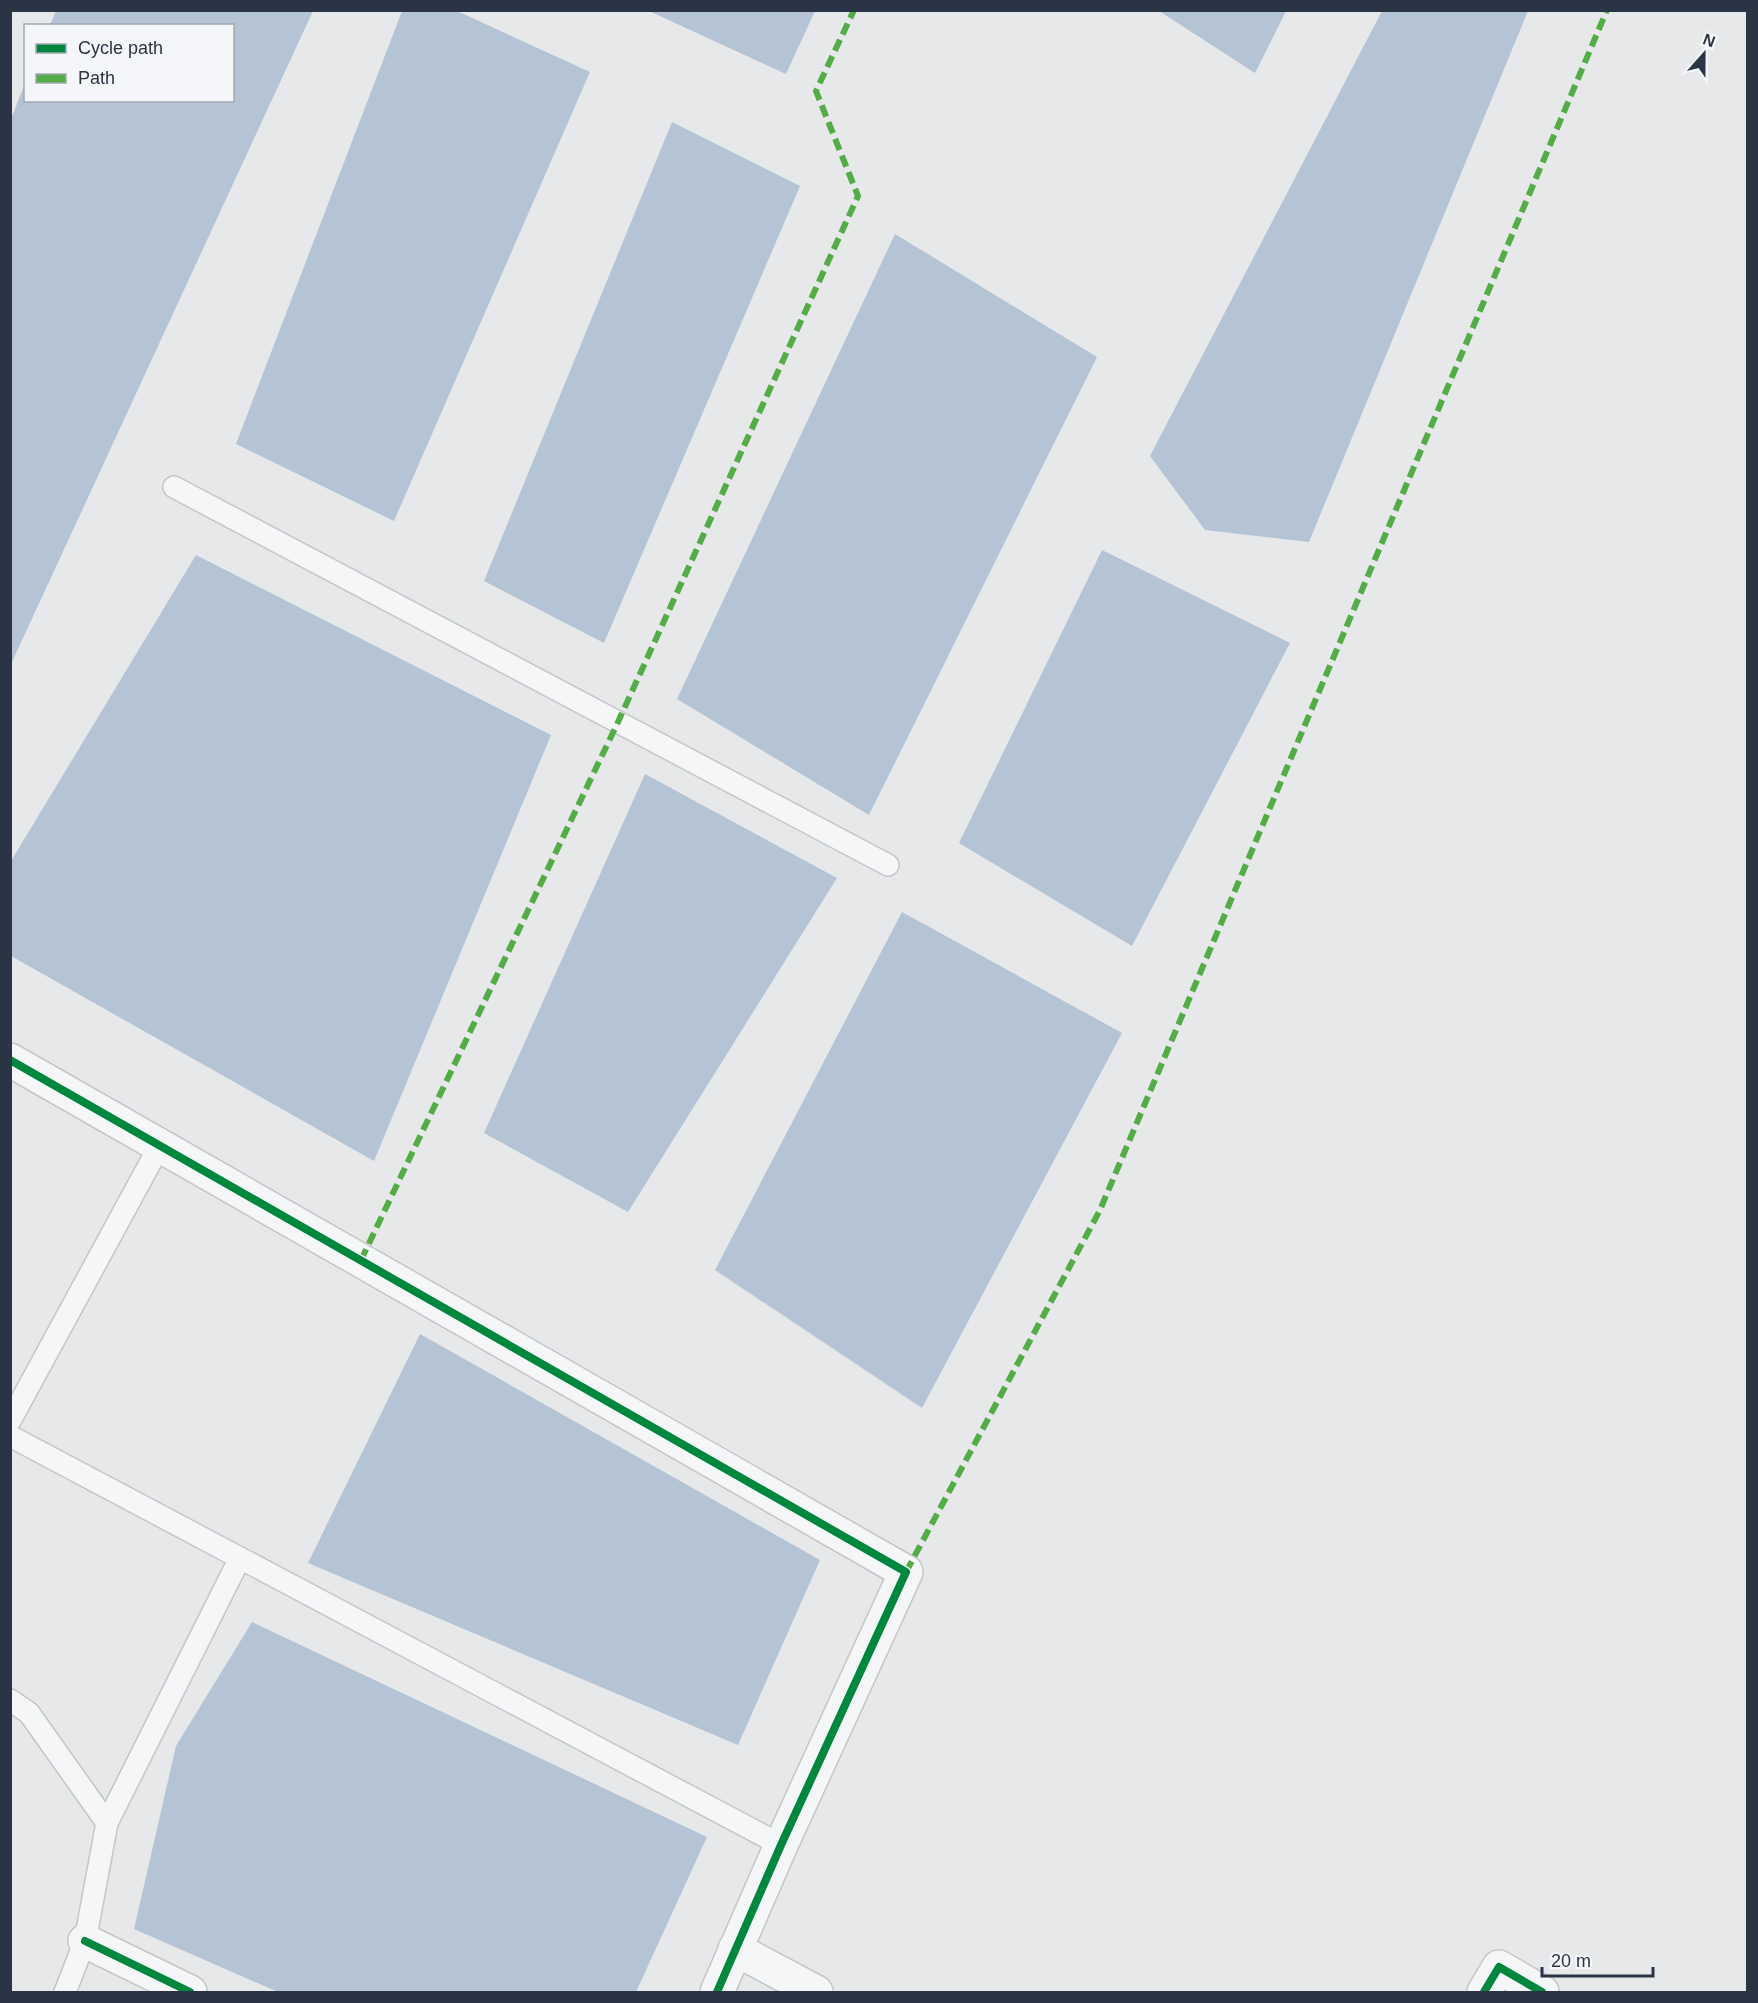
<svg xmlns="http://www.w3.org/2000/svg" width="1758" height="2003" viewBox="0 0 1758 2003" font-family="Arial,sans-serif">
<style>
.water{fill:#b4c4d5}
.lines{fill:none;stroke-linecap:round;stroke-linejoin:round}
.service-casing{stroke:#c4c6c8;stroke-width:24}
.minor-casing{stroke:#c4c6c8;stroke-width:36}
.service{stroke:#f5f6f7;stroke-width:21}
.minor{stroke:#f5f6f7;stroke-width:33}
.quiet{stroke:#54ac47;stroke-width:6;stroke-dasharray:12 6;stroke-linecap:butt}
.cycleway-casing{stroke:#f4f6f9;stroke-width:11}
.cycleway{stroke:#00873e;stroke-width:8}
</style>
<rect width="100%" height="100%" fill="#e6e8ea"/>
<!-- water -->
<g class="water">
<path d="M56,11h257l-302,653v-545l14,-36 1,17h206v-74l-182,-1z"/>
<path d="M402,11h55l133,61 -196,449 -158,-77z"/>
<path d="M649,11h166l-29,63z"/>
<path d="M1159,11h127l-31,62z"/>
<path d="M1382,11h146l-219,531 -104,-12 -55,-74z"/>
<path d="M672,122l128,64 -196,457 -120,-62z"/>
<path d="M895,234l202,123 -228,458 -192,-116z"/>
<path d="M1102,550l188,93 -158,303 -173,-103z"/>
<path d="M196,555l355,180 -177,426 -363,-205v-95z"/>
<path d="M645,774l192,104 -209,334 -144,-79z"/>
<path d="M902,912l220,121 -200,375 -207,-138z"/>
<path d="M420,1334l400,226 -82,185 -430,-182z"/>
<path d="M252,1622l455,215 -71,155h-358l-144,-63 42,-183z"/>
</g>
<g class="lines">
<defs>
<g id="service">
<path d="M174,487l714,378"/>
<path d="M10,1421l150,-276"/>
<path d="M10,1436l771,409"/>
<path d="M10,1700l19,13 78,110"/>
<path d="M65,1992l20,-51 22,-118 133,-265"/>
</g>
<g id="minor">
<path d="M10,1060l896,512 -125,273 -64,147"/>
<path d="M85,1941l105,51"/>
<path d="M735,1949l81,43"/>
<path d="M1484,1992l15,-25 43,25"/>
</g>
</defs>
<!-- service casing -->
<use href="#service" class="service-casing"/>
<!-- minor casing -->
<use href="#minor" class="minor-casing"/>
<!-- service -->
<use href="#service" class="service"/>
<!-- minor -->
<use href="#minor" class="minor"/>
<!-- quiet -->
<g class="quiet">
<path d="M361,1260l257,-538 240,-526 -42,-105 38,-81"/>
<path d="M906,1572l194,-362 507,-1200"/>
</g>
<defs>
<g id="cycleway">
<path d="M10,1060l896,512 -125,273 -64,147"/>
<path d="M85,1941l105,51"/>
<path d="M1484,1992l15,-25 43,25"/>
</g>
</defs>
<!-- cycleway casing -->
<use href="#cycleway" class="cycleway-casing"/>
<!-- cycleway -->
<use href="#cycleway" class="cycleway"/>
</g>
<!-- border -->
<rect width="1758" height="2003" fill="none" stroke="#2b3445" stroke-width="24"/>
<!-- legend -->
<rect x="24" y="24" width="210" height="78" fill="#f4f6f9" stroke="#a4a8b1" stroke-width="1.5"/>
<rect x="36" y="44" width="30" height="9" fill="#00873e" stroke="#a4a8b1" stroke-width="1.5"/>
<text x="78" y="54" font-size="18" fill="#2b3445">Cycle path</text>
<rect x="36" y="74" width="30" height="9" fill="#54ac47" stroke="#a4a8b1" stroke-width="1.5"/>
<text x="78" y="84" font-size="18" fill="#2b3445">Path</text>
<!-- north arrow -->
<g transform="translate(1704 54) rotate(21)" stroke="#f4f6f9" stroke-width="4.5" paint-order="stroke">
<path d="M0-4.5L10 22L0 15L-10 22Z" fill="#2b3445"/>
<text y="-9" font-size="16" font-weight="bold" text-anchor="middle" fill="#2b3445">N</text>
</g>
<!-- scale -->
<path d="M1542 1967v9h111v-9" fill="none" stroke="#2b3445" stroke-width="3"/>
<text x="1551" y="1967" font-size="18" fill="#2b3445" stroke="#f4f6f9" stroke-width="4.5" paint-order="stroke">20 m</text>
</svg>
